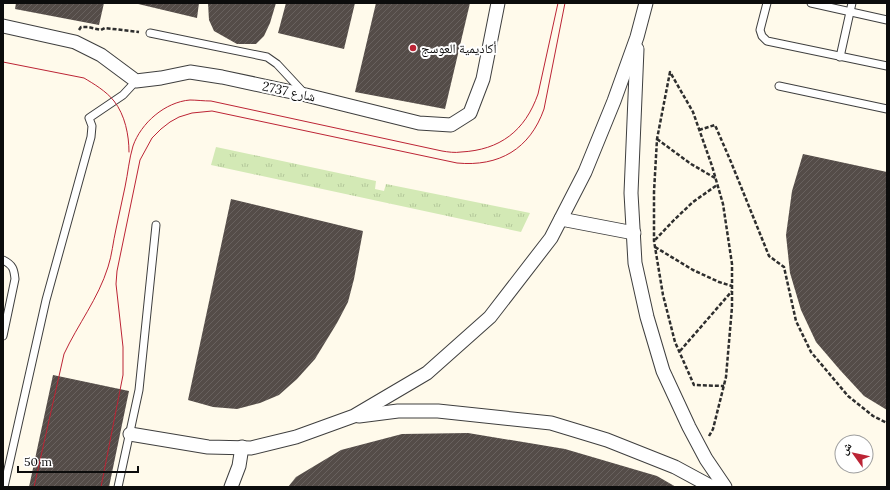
<svg xmlns="http://www.w3.org/2000/svg" width="890" height="490" viewBox="0 0 890 490" font-family="Lora,'Noto Naskh Arabic',serif">
<style>
.grass{fill:url(#grass-tufts)}
.building{fill:url(#building-hatch)}
.lines{fill:none;stroke-linecap:round;stroke-linejoin:round}
.lane-casing{stroke:#3f3f3f;stroke-width:9}
.street-casing{stroke:#3f3f3f;stroke-width:15}
.path{stroke:#2e2e2e;stroke-width:2.5;stroke-dasharray:4 2;stroke-linecap:butt}
.lane{stroke:#fff;stroke-width:7}
.street{stroke:#fff;stroke-width:13}
.tram{stroke:#bc2435;stroke-width:1}
.poi-dot{fill:#bc2435;stroke:#fff;stroke-width:1.5}
.labels{text-anchor:middle;stroke-width:4;stroke-linejoin:round;paint-order:stroke}
.poi-label{font-size:13px;fill:#0c0c0c;stroke:#fff;text-anchor:start}
.street-label{font-size:13px;fill:#0c0c0c;stroke:#fff}
</style>
<defs>
<pattern id="grass-tufts" width="24" height="20" patternUnits="userSpaceOnUse"><rect width="24" height="20" fill="#d3e9b5"/><path d="M3 7l-1-3M5 7V3M7 7l1-3M15 17l-1-3M17 17v-4M19 17l1-3" fill="none" stroke="#b4c79a"/></pattern>
<pattern id="building-hatch" width="6" height="6" patternUnits="userSpaceOnUse"><rect width="6" height="6" fill="#544c48"/><path d="M-1 1l2-2M0 6l6-6M5 7l2-2" fill="none" stroke="#68615e"/></pattern>
</defs>
<rect width="100%" height="100%" fill="#fffaeb"/>
<!-- grass -->
<path class="grass" d="M216,147l160,34 -1,8 9,2 2,-7 144,29 -9,19 -310,-67z"/>
<!-- building -->
<g class="building">
<path d="M16,3h88l-5,22 -84,-16z"/>
<path d="M134,3h65l-2,15z"/>
<path d="M208,3h68l-6,20 -6,13 -8,8h-19l-23,-13 -5,-11z"/>
<path d="M286,3h69l-11,46 -66,-16z"/>
<path d="M376,3h94l-25,106 -90,-17z"/>
<path d="M803,154l84,18v238l-23,-14 -24,-26 -24,-28 -15,-32 -11,-37 -4,-38 6,-44z"/>
<path d="M231,199l132,32 -9,48 -6,23 -11,21 -22,36 -18,20 -18,16 -19,8 -23,6 -24,-2 -25,-7z"/>
<path d="M53,375l76,16 -20,96h-80z"/>
<path d="M468,433l97,16 92,27 19,11h-388l8,-10 45,-27 61,-16z"/>
</g>
<g class="lines">
<defs>
<g id="lane">
<path d="M767,3l-7,27 2,6 5,5 120,25"/>
<path d="M811,3l76,17"/>
<path d="M150,33l117,24 10,7 27,29"/>
<path d="M840,57l12,-54"/>
<path d="M779,86l108,23"/>
<path d="M3,260c10,5 11,9 12,19l-12,57"/>
<path d="M4,487l42,-187 45,-163 1,-11 -3,-8 34,-23 13,-14"/>
<path d="M118,487l21,-97 17,-165"/>
</g>
<g id="street">
<path d="M3,26l72,16 26,13 35,26 25,-3 29,-6 32,5 84,18 113,28 32,2 19,-12 13,-34 15,-76"/>
<path d="M637,49l-6,144 4,70 12,54 16,54 26,56 17,32 19,28"/>
<path d="M561,219l73,14"/>
<path d="M359,416l39,-5h40l113,12 56,17 68,27 37,20"/>
<path d="M130,434l78,13 43,1 45,-11 58,-21 73,-43 63,-56 61,-79 34,-66 29,-71 23,-64 9,-34"/>
<path d="M231,487l8,-21 3,-19"/>
</g>
</defs>
<!-- lane casing -->
<use href="#lane" class="lane-casing"/>
<!-- street casing -->
<use href="#street" class="street-casing"/>
<!-- path -->
<g class="path">
<path d="M79,30l2,-3h7l13,3 4,-2 34,4"/>
<path d="M699,130l16,-5 16,37 38,94 15,11 12,54 15,31 37,44 25,20 14,7"/>
<path d="M657,139l34,25 24,14"/>
<path d="M655,240l19,-20 19,-18 24,-17"/>
<path d="M655,247l38,23 26,12 13,4"/>
<path d="M680,351l52,-60"/>
<path d="M709,436l4,-7 13,-52 6,-70v-43l-9,-60 -11,-38 -19,-54 -23,-40 -13,67 -3,53v49l9,54 12,47 19,43 30,1"/>
</g>
<!-- lane -->
<use href="#lane" class="lane"/>
<!-- street -->
<use href="#street" class="street"/>
<!-- tram -->
<g class="tram">
<path d="M3,62l81,16c10,6 22,13 30,23 11,14 15,34 15,51"/>
<path d="M34,487l30,-133c14,-30 34,-55 44,-87 4,-12 5,-25 8,-38 3,-14 6,-28 9,-42 3,-14 4,-28 8,-41 8,-23 32,-44 57,-46 6,0 14,1 21,1l231,50c6,1 13,2 19,1 39,-2 64,-21 77,-58l20,-91"/>
<path d="M101,487l22,-112v-28l-7,-63 1,-13 23,-111 12,-22 9,-9 9,-7 9,-5 13,-4 20,-2 245,52c42,4 73,-14 87,-54l21,-106"/>
</g>
</g>
<!-- markers -->
<circle class="poi-dot" cx="413" cy="48" r="4"/>
<g class="labels">
<!-- poi labels -->
<g class="poi-label">
<text x="421" y="53">أكاديمية العوسج</text>
</g>
<!-- street labels -->
<g class="street-label">
<text transform="translate(289 91) rotate(12)" y="5">شارع 2737</text>
</g>
</g>
<!-- border -->
<rect width="890" height="490" fill="none" stroke="#0c0c0c" stroke-width="8"/>
<!-- north arrow -->
<g transform="translate(854 454) rotate(303)"><circle r="19" fill="#ffffff" stroke="#9e9e9e"/>
<path d="M0-3L7 15L0 10L-7 15Z" fill="#bc2435"/>
<text y="-6" font-size="11" font-weight="bold" text-anchor="middle" fill="#0c0c0c">ش</text>
</g>
<!-- scale -->
<path d="M18 466v6h120v-6" fill="none" stroke="#0c0c0c" stroke-width="2"/>
<text x="24" y="466" font-size="12" fill="#0c0c0c" stroke="#ffffff" stroke-width="3" paint-order="stroke">50 m</text>
</svg>
